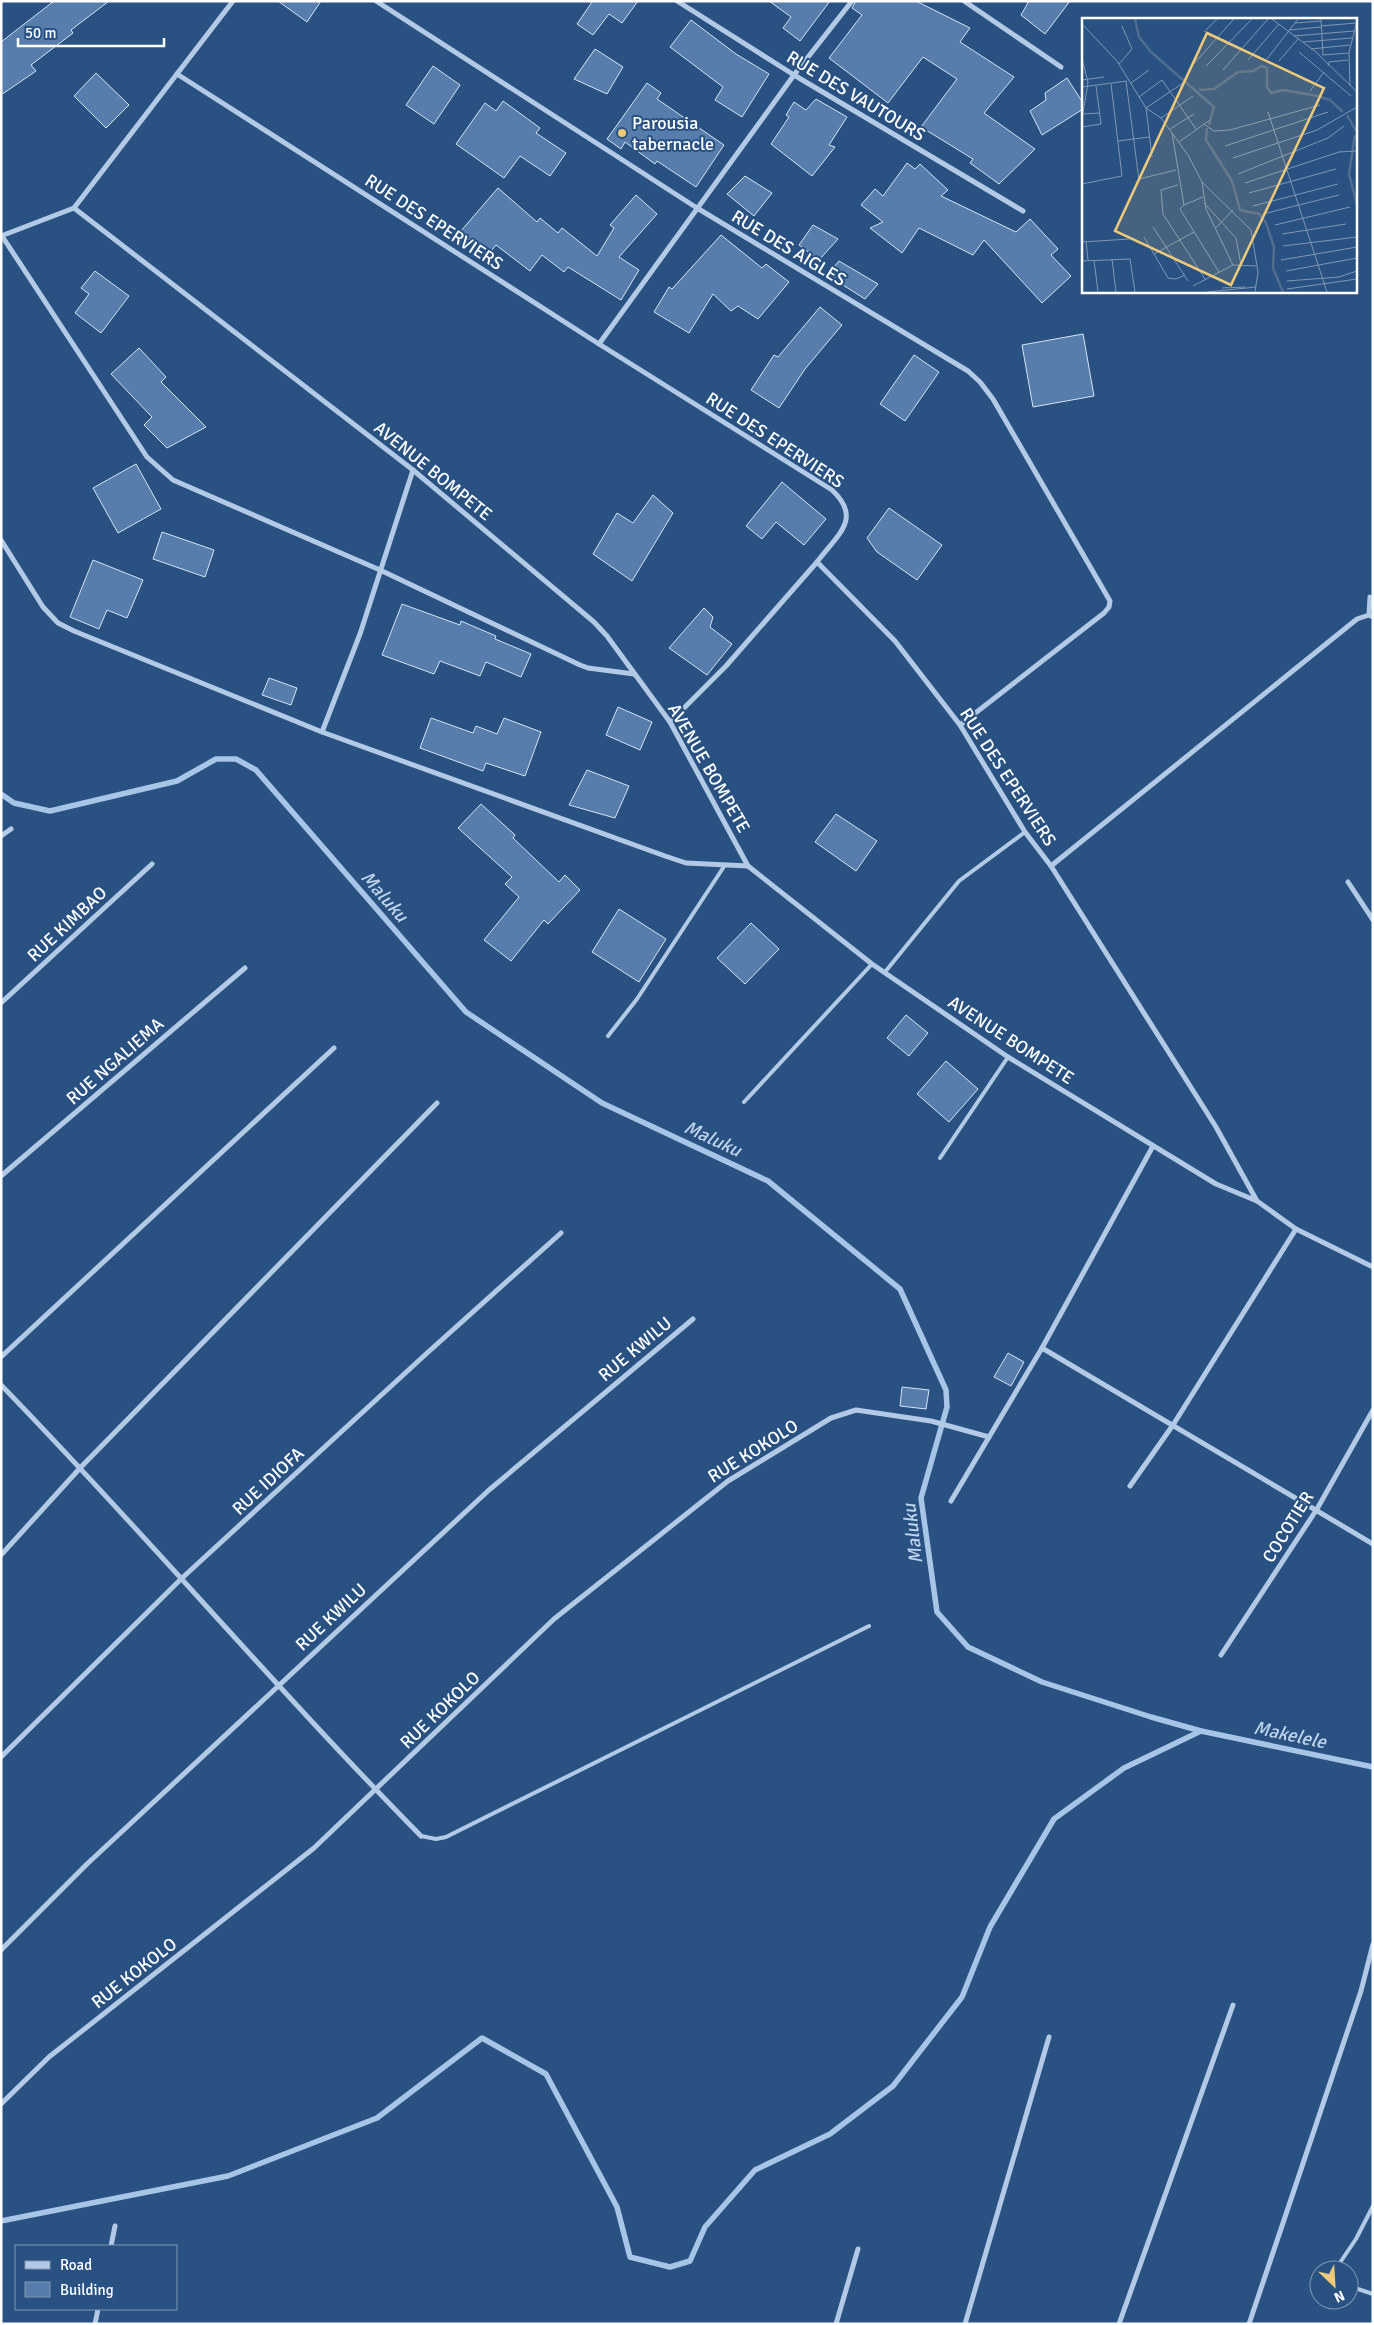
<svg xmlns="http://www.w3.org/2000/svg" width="1374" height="2325" viewBox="0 0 1374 2325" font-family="Signika,sans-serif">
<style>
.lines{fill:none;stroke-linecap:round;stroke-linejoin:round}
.stream{stroke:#a7c5e6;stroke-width:5.5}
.building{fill:#567dac;stroke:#d5e4f5}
.service{stroke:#b2cae6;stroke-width:4}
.minor{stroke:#b2cae6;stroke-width:5}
.poi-dot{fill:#edc979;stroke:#295282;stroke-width:2}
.labels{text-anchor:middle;stroke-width:4;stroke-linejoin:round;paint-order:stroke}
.street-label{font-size:18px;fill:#fff;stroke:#295282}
.poi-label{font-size:18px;fill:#fff;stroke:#295282;text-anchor:start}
.water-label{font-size:19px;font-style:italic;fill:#bed4ed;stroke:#295282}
.inset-river{fill:none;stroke:#516d8f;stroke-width:2.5}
.inset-road{fill:none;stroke:#7f97b4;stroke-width:1}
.view{fill:#edc979;fill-opacity:0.15;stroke:#edc979;stroke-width:2.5}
.inset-edge{fill:none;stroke:#fff;stroke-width:2.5}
</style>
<rect width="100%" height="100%" fill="#295282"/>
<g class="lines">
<!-- stream -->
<g class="stream">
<path d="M1,794l13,9 36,8 127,-30 39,-22h20l20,11 210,242 136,91 166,78 132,108 46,101 1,17 -26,91 16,114 31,35 74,35 109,35 50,14 172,36"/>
<path d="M1,2221l227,-45 149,-58 105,-80 64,36 71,133 13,50 40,10 20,-6 15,-34 50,-57 75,-36 63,-48 69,-89 28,-70 64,-108 70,-51 77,-37"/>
</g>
</g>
<!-- building -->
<g class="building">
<path d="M54,1h55l-38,29 2,3 -42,32 5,6 -35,24v-53z"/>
<path d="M278,1h43l-14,21z"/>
<path d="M591,1h47l-16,22 -13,-9 -16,21 -16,-11 15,-22z"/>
<path d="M769,1h61l-30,40 -17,-13 8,-11z"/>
<path d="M856,1h60l54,27 -10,14 54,35 -30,36 51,36 -36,35 -29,-21 3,-4 -52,-32 36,-48 -34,-22 -35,46 -59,-45 33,-43 -10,-7z"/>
<path d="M1029,1h41l-25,33 -24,-19z"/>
<path d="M691,20l45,34 33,20 -27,43 -27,-17 8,-13 -53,-40z"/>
<path d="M595,49l28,18 -16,27 -33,-15z"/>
<path d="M433,66l27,19 -26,39 -28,-19z"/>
<path d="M96,73l33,32 -23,23 -32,-32z"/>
<path d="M1067,78l16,25v6l-41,26 -12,-24 16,-11 -1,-7z"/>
<path d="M647,83l14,10 -4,6 67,46 -28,42 -39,-26 -2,3 -30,-22 -4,7 -14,-10z"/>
<path d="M816,99l31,18 -18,28 6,2 -23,29 -41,-32 18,-27 -3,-2 8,-13 12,8z"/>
<path d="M503,101l37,27 -4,5 30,20 -16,23 -30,-20 -16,22 -48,-34 29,-41 11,8z"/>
<path d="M907,163l8,6 5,-5 28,26 -7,6 75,36 14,-13 28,30 -7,6 20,21 -29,27 -58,-63 -11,15 -54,-27 -17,25 -32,-25 13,-6 -22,-17 14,-16 8,7z"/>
<path d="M745,176l27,17 -18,23 -27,-22z"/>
<path d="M498,188l39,34 3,-4 18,15 4,-5 35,28 17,-28 -4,-3 26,-30 21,19 -38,43 20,13 -18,30 -53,-33 -4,5 -22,-17 -12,16 -34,-26 -9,11 -27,-24z"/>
<path d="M813,225l25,14 -19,21 -20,-15z"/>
<path d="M721,235l41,33 4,-4 23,18 -31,37 -20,-13 -7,5 -18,-17 -24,39 -35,-21 15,-25 3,2z"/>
<path d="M839,261l39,23 -13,15 -38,-24z"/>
<path d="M95,271l34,25 -28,37 -26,-20 14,-19 -8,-6z"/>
<path d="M820,307l22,18 -37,44 -26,39 -28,-18 23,-35 4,2z"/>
<path d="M1083,334l11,62 -61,11 -11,-62z"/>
<path d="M139,348l27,29 -5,5 45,45 -39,21 -23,-23 8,-8 -41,-43z"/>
<path d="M914,355l25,17 -34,49 -25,-17z"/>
<path d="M136,464l25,45 -43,24 -25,-45z"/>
<path d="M782,482l44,37 -22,26 -28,-23 -14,17 -16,-13z"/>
<path d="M653,495l20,18 -41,68 -39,-27 24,-41 16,10z"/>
<path d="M889,508l53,37 -25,35 -40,-28 -10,-14z"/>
<path d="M162,532l52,18 -9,27 -52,-18z"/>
<path d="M93,560l50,20 -16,38 -20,-8 -8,19 -29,-12z"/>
<path d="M402,604l58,21 1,-4 35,15 -1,3 36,15 -10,23 -35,-15 -6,14 -40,-15 -6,13 -52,-19z"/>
<path d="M704,608l9,9 -3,10 22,17 -25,31 -38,-27z"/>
<path d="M269,678l28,10 -6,17 -29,-10z"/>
<path d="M618,707l34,15 -12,28 -34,-15z"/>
<path d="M431,718l42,15 3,-7 21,8 7,-16 37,14 -16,44 -39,-13 -3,8 -63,-23z"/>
<path d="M587,770l42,16 -14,32 -46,-13z"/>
<path d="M481,804l34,31 -2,3 46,44 6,-7 15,15 -32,34 -4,-4 -33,41 -27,-21 35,-43 -14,-13 7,-7 -54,-49z"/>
<path d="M836,814l41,27 -21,30 -41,-29z"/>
<path d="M619,909l47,30 -27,43 -47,-30z"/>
<path d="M751,923l28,26 -34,35 -28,-26z"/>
<path d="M906,1015l22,18 -19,23 -22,-18z"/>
<path d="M946,1061l32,28 -29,33 -32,-28z"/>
<path d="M1008,1353l16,9 -13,24 -17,-9z"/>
<path d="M902,1387l27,3 -3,19 -26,-3z"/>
</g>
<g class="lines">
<!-- service -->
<g class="service">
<path d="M885,972l74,-91 66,-49"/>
<path d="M608,1036l29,-37 88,-134"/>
<path d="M744,1102l128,-138"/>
<path d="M940,1158l68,-101"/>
<path d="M421,1836l15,3 10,-2 423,-211"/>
<path d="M1335,2270l21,-31 17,-33"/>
<path d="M1349,2286l24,8"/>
</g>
<!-- minor -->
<g class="minor">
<path d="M376,1l321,207 271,163 12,11 13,17 117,202 -1,6 -5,6 -144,112"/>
<path d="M677,1l117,74 229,136"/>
<path d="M964,1l97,66"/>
<path d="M177,74l422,270 233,146c31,29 5,45 -15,72l78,79 65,84 65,107 26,34 165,261 41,74"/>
<path d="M74,208l339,262 181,152 13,14 63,86 78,144 124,98 136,93 208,127 41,17 39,28 77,38"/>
<path d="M1,236l73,-28 159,-207"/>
<path d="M2,236l145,221 26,23 207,90 200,95 8,3 46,6"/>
<path d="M599,344l195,-269 58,-74"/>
<path d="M1,540l42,67 15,16 16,8 248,101 343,124 21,7 62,3"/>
<path d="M1370,597l-1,18 4,2"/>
<path d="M670,722l56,-56 91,-104"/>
<path d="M322,732l38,-98 53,-164"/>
<path d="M1,836l10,-7"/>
<path d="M1051,866l306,-247 12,-4"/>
<path d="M1348,882l25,38"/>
<path d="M1,1003l151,-139"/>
<path d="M1,1176l244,-208"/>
<path d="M1042,1348l331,196"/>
<path d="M1,1357l333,-309"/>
<path d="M1,1385c143,147 276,305 420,451"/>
<path d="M1130,1486l43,-61 123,-196"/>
<path d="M951,1501l91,-153 111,-202"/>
<path d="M1,1555l80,-88 356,-364"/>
<path d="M1221,1655l96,-146 56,-99"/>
<path d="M1,1757l180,-178 245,-225 135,-121"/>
<path d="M1,1950l86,-86 402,-374 204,-171"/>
<path d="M1,2104l48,-47 265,-209 240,-229 174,-138 103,-63 25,-8 75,11 58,16"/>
<path d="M111,2246l4,-20"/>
<path d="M95,2324l3,-15"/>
<path d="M836,2324l22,-75"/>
<path d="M965,2324l84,-287"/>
<path d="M1119,2324l114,-319"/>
<path d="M1249,2324l112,-333 12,-47"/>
</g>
</g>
<!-- markers -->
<circle class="poi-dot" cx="622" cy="133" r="5"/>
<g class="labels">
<!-- street labels -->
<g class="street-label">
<text transform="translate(856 96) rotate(31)" y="6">RUE DES VAUTOURS</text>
<text transform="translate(434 222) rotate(33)" y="6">RUE DES EPERVIERS</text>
<text transform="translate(789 248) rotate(31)" y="6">RUE DES AIGLES</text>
<text transform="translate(775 440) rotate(33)" y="6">RUE DES EPERVIERS</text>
<text transform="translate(433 471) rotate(39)" y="6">AVENUE BOMPETE</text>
<text transform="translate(709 768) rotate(60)" y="6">AVENUE BOMPETE</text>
<text transform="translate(1008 777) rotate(57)" y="6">RUE DES EPERVIERS</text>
<text transform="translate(67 924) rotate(-43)" y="6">RUE KIMBAO</text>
<text transform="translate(1011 1040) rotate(33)" y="6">AVENUE BOMPETE</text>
<text transform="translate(115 1061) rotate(-41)" y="6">RUE NGALIEMA</text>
<text transform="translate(635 1349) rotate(-40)" y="6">RUE KWILU</text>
<text transform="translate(753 1451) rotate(-32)" y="6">RUE KOKOLO</text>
<text transform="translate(268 1481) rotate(-43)" y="6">RUE IDIOFA</text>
<text transform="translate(1288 1527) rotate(-58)" y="6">COCOTIER</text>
<text transform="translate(331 1617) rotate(-43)" y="6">RUE KWILU</text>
<text transform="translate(440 1710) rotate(-44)" y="6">RUE KOKOLO</text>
<text transform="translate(134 1973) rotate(-38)" y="6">RUE KOKOLO</text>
</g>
<!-- poi labels -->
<g class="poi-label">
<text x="632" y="129">Parousia<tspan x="632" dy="21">tabernacle</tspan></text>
</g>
<!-- water labels -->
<g class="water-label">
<text transform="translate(385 896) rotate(49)" y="7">Maluku</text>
<text transform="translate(713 1138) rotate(25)" y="7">Maluku</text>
<text transform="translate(912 1534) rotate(-97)" y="7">Maluku</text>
<text transform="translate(1290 1734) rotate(12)" y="7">Makelele</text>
</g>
</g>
<!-- overview -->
<g transform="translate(1082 18)">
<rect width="275" height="275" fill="#295282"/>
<path class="inset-river" d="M53,1l4,18 12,15 63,55 -5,18M117,72l15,-1 24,-17 15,-1 9,-5 5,2v19l4,6 12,-3 35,6 12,4 13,12M265,97l9,16M125,110l-1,12 26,41 8,29 19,4 7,9 8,24 -1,21 10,24M273,117l-6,39 8,31"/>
<path class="inset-road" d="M190,1l44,33 41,40M239,1l2,36M213,5l26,-2M0,6l35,37 29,47 15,10 27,37 14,27 4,27 27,56M239,8l35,-3M207,12l32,-3M122,14l13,-13M212,18l60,-5M221,24l49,-4M229,31l39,-4M217,34l52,44M240,37l27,-2M0,41l6,23 -6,37M185,41l31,-40M166,42l31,-36M197,43l19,-22M37,46l13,-15 -10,-23M124,48l46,-47M246,48l1,-4 19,-2M107,51l45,-50M141,52l45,-51M0,62l22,-3M44,63l13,99M49,65l18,-13M268,68l-1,-33 8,-32M0,69l45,-6M228,73l14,-19M57,79l23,-17 34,49M186,94l59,180M0,96l18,-1M79,100l32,-22M122,106l10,7 16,-1 90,-25M0,109l19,-3 -5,-38M88,111l24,-15M90,115l12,72 -4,4 39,63M36,123l31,-4M97,124l31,-22M143,128l103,-34M70,139l-6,-49 37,-25M151,140l84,-28 40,-23M156,156l90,-36 16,-12M57,161l37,-9M120,164l49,48 7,42 -3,20M163,165l94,-31 18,-1M0,166l40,-8 -11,-92M96,167l-17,5 2,24 42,65M167,175l87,-24M122,185l32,35 5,27M102,187l19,-8M171,188l85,-22M181,196l76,-19M193,207l75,-18M71,209l35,54M133,211l18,-19M200,216l64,-10M62,219l24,41 8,1 9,-4M4,223l2,19M0,224l47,-3M201,228l74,-9M72,236l40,-22M30,241l4,33M12,242l4,32M199,242l76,-13M0,243l48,-2 5,33M204,253l71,-13M205,263l52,-4 18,-6M111,268l40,-21 23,1M140,270l23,-1M205,271l70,-10M125,274l49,-5"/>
<path class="view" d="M125,15l117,55 -93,197 -116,-54z"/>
<rect width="275" height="275" class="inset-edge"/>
</g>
<!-- border -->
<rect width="1374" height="2325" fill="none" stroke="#ffffff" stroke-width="5"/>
<!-- legend -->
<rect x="15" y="2245" width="162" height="65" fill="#295282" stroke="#7f97b4"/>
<rect x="25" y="2261" width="25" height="8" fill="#b2cae6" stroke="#7f97b4"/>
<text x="60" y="2270" font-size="15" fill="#ffffff">Road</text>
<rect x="25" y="2282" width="25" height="15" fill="#567dac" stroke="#7f97b4"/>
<text x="60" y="2295" font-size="15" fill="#ffffff">Building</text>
<!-- north arrow -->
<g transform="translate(1334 2285) rotate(155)"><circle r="24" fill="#295282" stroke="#7f97b4"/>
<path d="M0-4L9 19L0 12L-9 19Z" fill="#edc979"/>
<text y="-8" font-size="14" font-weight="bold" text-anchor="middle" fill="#ffffff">N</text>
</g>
<!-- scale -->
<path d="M18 38v8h146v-8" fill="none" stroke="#ffffff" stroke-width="2.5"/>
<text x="25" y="38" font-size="15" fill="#ffffff" stroke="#295282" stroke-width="4" paint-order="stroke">50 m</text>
</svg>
